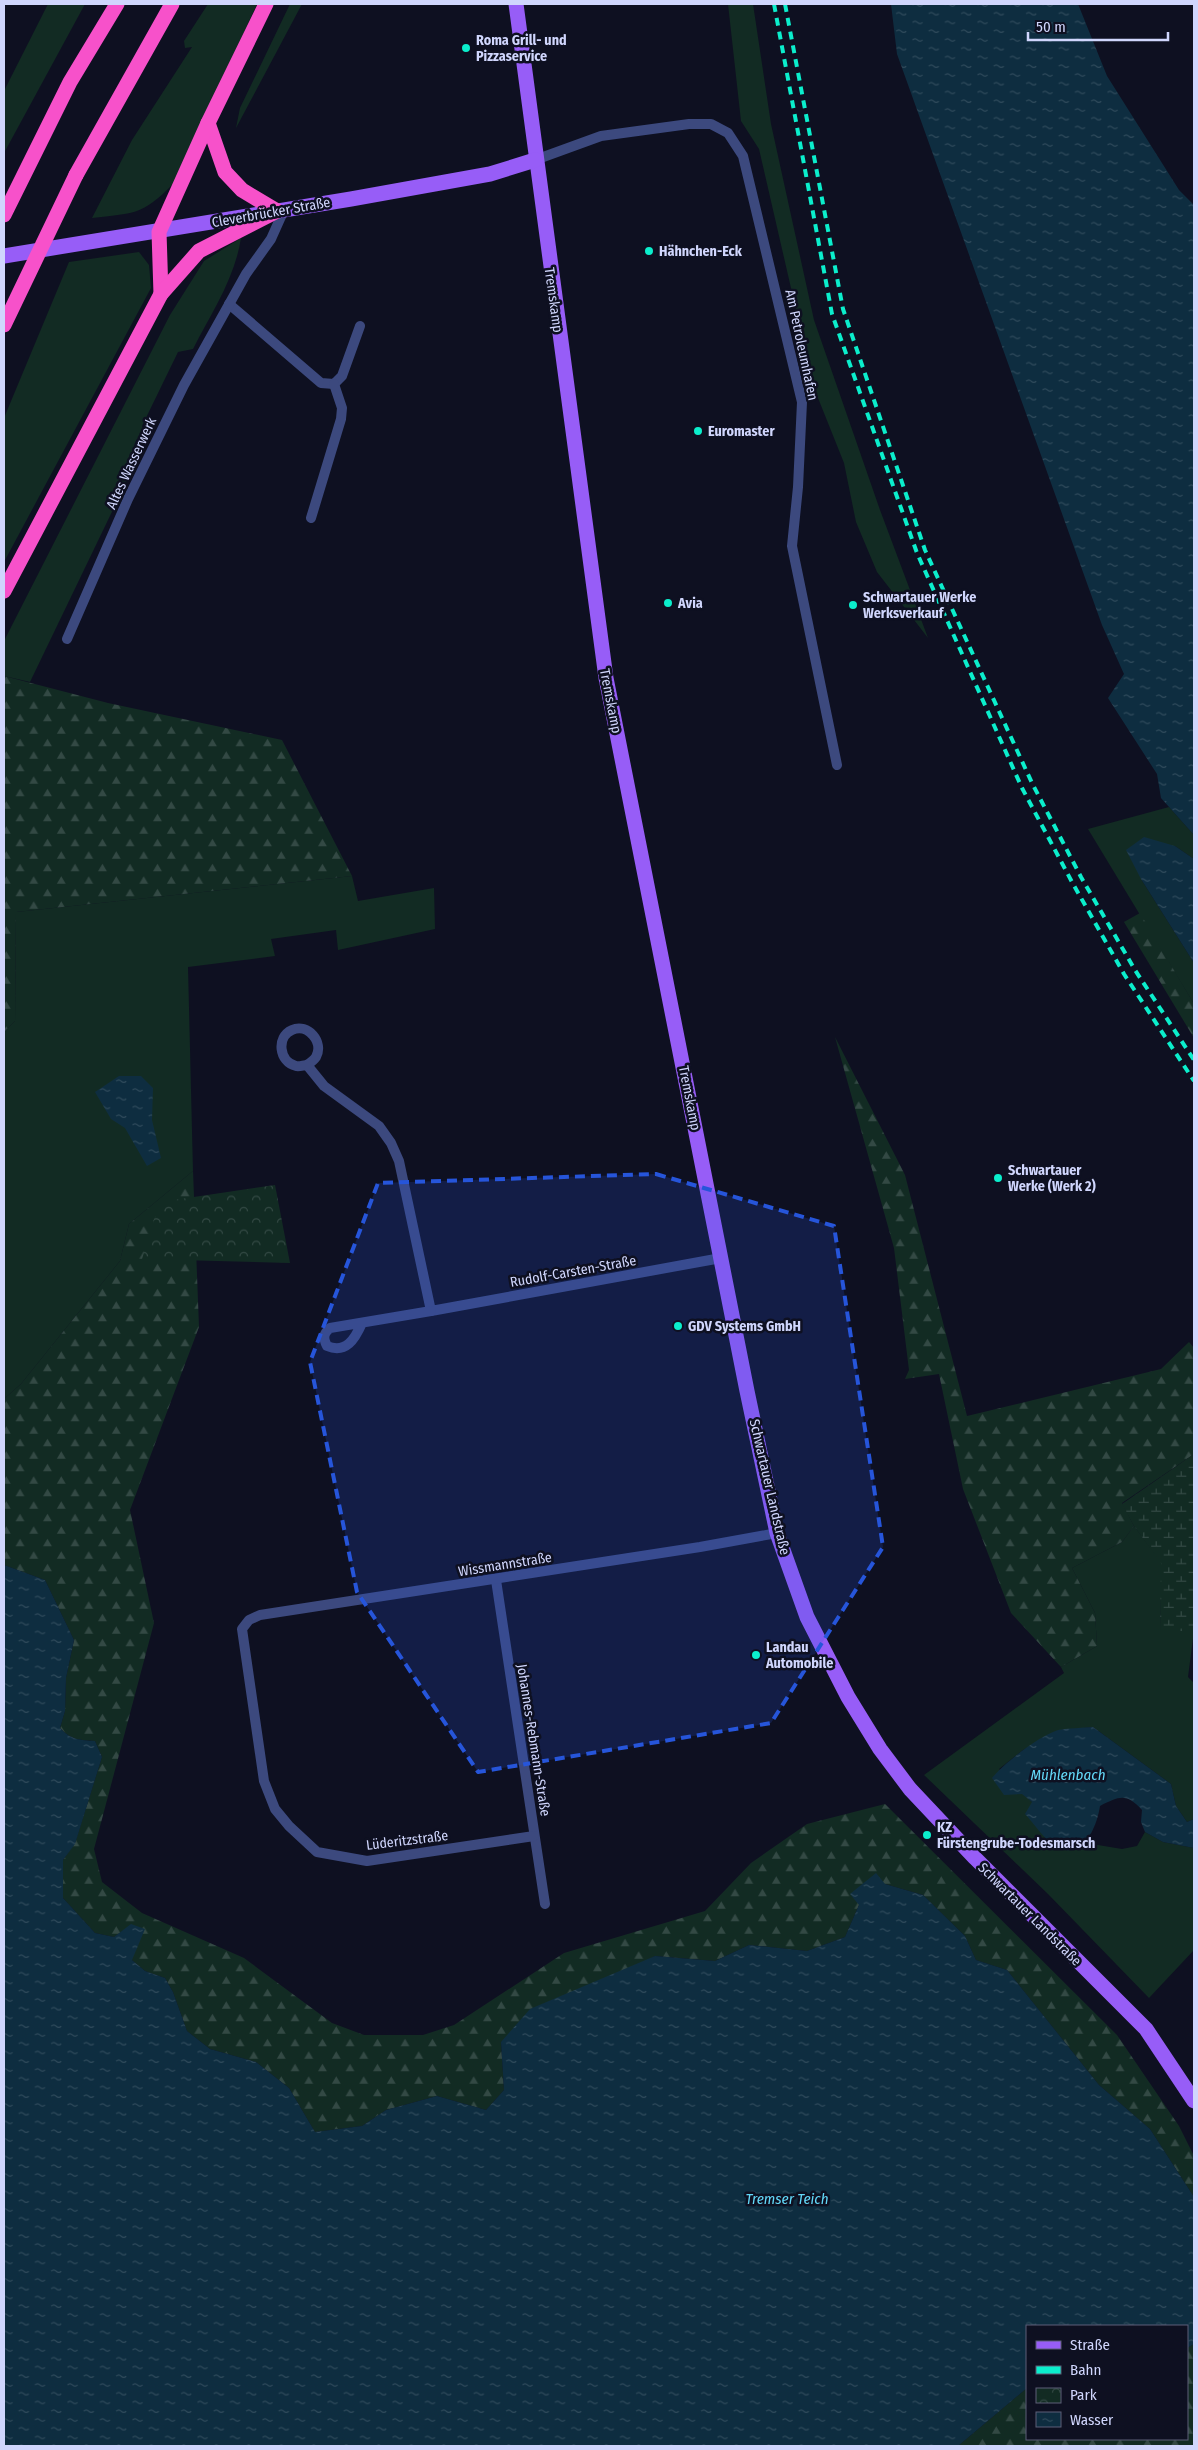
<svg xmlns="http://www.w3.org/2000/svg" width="1198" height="2450" viewBox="0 0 1198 2450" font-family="'Fira Sans Condensed',sans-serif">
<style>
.grass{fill:#122b23}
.forest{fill:url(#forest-firs)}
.wetland{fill:url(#wetland-marsh)}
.park{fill:url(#park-crowns)}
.water{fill:url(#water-ripples)}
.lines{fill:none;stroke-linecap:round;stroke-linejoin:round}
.minor{stroke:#3c497e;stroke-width:10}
.primary{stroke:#975df7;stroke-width:15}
.motorway{stroke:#f751ca;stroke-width:15}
.rail{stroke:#0beecc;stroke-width:4;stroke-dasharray:8 6;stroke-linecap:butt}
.motorway-bridge{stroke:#f751ca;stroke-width:15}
.marked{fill:#2655da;fill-opacity:0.2;stroke:#2655da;stroke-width:4;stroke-dasharray:10 6;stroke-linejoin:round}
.poi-dot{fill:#0beecc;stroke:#0e1021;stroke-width:2}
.labels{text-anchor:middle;stroke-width:5;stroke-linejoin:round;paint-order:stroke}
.poi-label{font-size:14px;font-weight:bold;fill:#d0d6fd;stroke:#0e1021;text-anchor:start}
.street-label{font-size:14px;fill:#d0d6fd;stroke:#0e1021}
.water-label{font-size:15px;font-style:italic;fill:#63d8f8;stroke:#0e1021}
</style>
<defs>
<pattern id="forest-firs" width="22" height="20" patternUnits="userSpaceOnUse" patternTransform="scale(1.25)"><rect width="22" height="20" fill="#122b23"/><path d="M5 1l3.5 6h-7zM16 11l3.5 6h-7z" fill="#334944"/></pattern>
<pattern id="wetland-marsh" width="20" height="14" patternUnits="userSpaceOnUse" patternTransform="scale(1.25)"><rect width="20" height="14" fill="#122b23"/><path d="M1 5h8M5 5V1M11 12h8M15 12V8" fill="none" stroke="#334944"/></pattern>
<pattern id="park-crowns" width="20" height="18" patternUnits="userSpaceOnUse" patternTransform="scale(1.25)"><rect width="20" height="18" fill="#122b23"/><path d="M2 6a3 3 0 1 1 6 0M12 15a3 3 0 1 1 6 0" fill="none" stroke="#334944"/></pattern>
<pattern id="water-ripples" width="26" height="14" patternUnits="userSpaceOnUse" patternTransform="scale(1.25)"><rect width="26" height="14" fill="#0e2d40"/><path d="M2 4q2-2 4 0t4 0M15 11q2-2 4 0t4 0" fill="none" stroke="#304b5c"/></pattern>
</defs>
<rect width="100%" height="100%" fill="#0e1021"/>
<!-- grass -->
<g class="grass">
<path d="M48,4h37l-81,149v-62z"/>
<path d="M208,4h49l-84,180c-31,32 -40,29 -81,34l40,-78 60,-93 -7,1 -1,-7z"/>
<path d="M290,4h12l-66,124 4,-20z"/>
<path d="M728,4h25l18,120 43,196 66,190 48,128 -51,-66 -21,-50 -12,-59 -30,-75 -55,-239 -18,-28z"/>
<path d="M241,238c-6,40 -30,76 -48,111l-15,3 -36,74 5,13 -117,243 -26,-6v-35l166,-326 34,-54z"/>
<path d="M139,252l10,13 2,23 -147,274v-144l65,-156z"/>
<path d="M1169,807l25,28v24l-19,-13 -34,33 53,84v41l-106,-175z"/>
<path d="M352,876l6,25 76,-13 1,41 -97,21 -2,-20 -65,9 4,17 -87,11 5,204 -64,53 -9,37 -99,123 -17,15v-367l11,-11 1,-109z"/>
<path d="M1134,1526l28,37 -2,68h34l-6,46 6,6v136l-7,3 -11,-16 -5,-22 -78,-57 -36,4 -34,19 -24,19 33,33 39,48 15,-7 36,6 15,-3 8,-14 18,10 31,6v102l-45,48 -101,-104 -124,-119 140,-102 -3,-6 36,-21 -2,-33 -23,-45 50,-26z"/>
</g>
<!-- forest -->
<g class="forest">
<path d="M4,676l104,27 174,37 70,136 -336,36 -1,109 -11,11z"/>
<path d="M1140,913l54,91v34l-70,-116z"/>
<path d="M835,1037l70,138 62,241 194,-47 28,-27 5,6v106l-72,49 12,23 -12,16 -50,26 23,45 2,33 -36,21 -50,-54 -48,-124 -24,-115 -34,5 4,-9 -15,-122z"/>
<path d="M193,1171l6,156 -69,183 24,113 -60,226 8,33 40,31 102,45 88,65 32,12h59l31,-10 110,-72 141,-42 46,-48 56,-39 78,-20 232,231 62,91 15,30v41l-44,-68 -51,-44 -92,-115 -31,-10 -11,-24 -42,-41 -38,-11 -26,21 -14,32 -38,14 -58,-6 -34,16 -60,-5 -154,86 3,48 -18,20 -49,-14 -51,14 -24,16 -47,6 -26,-44 -33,-26 -46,-13 -23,-18 -14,-39 -8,-14 -20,-7 -13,-11 -1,-35 -17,12 -19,-4 -32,-35v-38l12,-17 27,-86 -7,-16c-15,-1 -24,-1 -35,-13l5,-17 1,-33 8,-38 -29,-60 -41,-15v-166l17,-15 99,-123 9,-37z"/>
<path d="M1194,2344v102h-236l69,-58v51h160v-91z"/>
</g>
<!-- wetland -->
<path class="wetland" d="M1194,1454v177h-34l1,-68 -27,-37 -12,-22z"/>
<!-- park -->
<path class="park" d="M275,1185l15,78 -148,-4 18,-57z"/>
<!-- water -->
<g class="water">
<path d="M891,4h187l29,72 72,114 15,15v630l-33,-37 -4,-24 -49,-76 16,-24 -22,-49 -205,-571z"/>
<path d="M1144,837l31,9 19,13v104l-53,-84 -15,-29z"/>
<path d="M119,1076h22l12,12 -1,32 9,38 -14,8 -22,-38 -14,-9 -16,-27z"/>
<path d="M4,1565l41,15 29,60 -8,38 -1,33 -5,17c11,12 20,12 35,13l7,16 -27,87 -12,16v38l32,35 19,4 17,-13 14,5 -13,31 13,11 20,7 8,14 14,39 23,18 46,13 33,26 26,44 47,-6 24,-16 51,-14 49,14 18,-20 -3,-48 29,-33 125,-53 60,5 34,-16 58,6 38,-14 14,-32 -9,-11 26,-21 9,11 38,11 42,41 11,24 31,10 92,115 51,44 44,68v147l-7,4v-22h-160v62l-69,58h-954z"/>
<path d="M1093,1727l78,57 5,22 11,16 7,-3v29l-31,-6 -18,-10 -4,-10 1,-12c-16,-17 -22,-14 -42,-4 -3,20 -16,53 -43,42 -9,-4 -25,-27 -32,-34l7,-12 -10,-8 -18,1 -12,-17c12,-15 47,-42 66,-48 11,-2 24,-2 35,-3z"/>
</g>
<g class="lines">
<!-- minor -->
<g class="minor">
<path d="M535,160l66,-24 88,-12h22l17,9 15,23 59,246 -4,85 -6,59 45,219"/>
<path d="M229,304l92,79 13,1 8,-8 18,-50"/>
<path d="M311,518l30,-99 1,-11 -8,-24"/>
<path d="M67,639l61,-140 56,-114 62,-111 25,-35 13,-29"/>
<path d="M307,1065c3,-2 7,-5 9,-8 8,-15 -8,-34 -24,-27 -16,7 -13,32 4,36 3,1 8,-1 11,-1l17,21 55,40 12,17 8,18 32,150 290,-53"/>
<path d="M362,1323c-7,16 -16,31 -35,23 -4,-8 -4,-12 3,-18l101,-17"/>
<path d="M496,1580l49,324"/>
<path d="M534,1836l-167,25 -50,-9 -28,-26 -14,-17 -11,-28 -22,-152 7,-9 11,-5 440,-68 77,-14"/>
</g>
<!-- primary -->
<g class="primary">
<path d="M516,4l90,674 141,713 30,142 30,84 41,80 32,52 30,40 65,69 171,171 48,72"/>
<path d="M4,256l347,-57 139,-25 45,-14"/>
</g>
<!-- motorway -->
<g class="motorway">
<path d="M208,123l17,49 17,18 35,21"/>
<path d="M76,175l96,-171"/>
<path d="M4,215l66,-133 47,-78"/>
<path d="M161,294l-2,-62 49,-109 58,-119"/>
<path d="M4,591l157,-297 38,-43 78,-40"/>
</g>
<!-- rail -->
<g class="rail">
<path d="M774,4l58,310 85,239 105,235 50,94 52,92 70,107"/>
<path d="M785,4l58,305 82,241 107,233 49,94 54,93 59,90"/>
</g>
<!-- motorway-bridge -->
<path class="motorway-bridge" d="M4,325l72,-150"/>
</g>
<!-- marked area -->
<path class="marked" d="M656,1174l178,52 49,321 -112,176 -293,49 -121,-180 -47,-230 68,-179z"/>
<!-- markers -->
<g class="poi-dot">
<circle cx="466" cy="48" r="5"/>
<circle cx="649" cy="251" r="5"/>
<circle cx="698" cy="431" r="5"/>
<circle cx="668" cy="603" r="5"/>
<circle cx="853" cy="605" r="5"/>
<circle cx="998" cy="1178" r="5"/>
<circle cx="678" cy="1326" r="5"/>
<circle cx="756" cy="1655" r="5"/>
<circle cx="927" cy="1835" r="5"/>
</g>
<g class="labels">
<!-- poi labels -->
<g class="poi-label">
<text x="476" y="45">Roma Grill- und<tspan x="476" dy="16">Pizzaservice</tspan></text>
<text x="659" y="256">Hähnchen-Eck</text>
<text x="708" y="436">Euromaster</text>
<text x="863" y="602">Schwartauer Werke<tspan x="863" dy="16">Werksverkauf</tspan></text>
<text x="678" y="608">Avia</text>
<text x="1008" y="1175">Schwartauer<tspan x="1008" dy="16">Werke (Werk 2)</tspan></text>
<text x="688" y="1331">GDV Systems GmbH</text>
<text x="766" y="1652">Landau<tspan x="766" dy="16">Automobile</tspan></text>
<text x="937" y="1832">KZ<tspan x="937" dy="16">Fürstengrube-Todesmarsch</tspan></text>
</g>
<!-- street labels -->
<g class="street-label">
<text transform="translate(271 212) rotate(-10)" y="5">Cleverbrücker Straße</text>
<text transform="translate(554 300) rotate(82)" y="5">Tremskamp</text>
<text transform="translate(802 345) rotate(78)" y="5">Am Petroleumhafen</text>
<text transform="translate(131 463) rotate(-65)" y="5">Altes Wasserwerk</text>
<text transform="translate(611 701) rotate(79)" y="5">Tremskamp</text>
<text transform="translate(690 1098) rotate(79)" y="5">Tremskamp</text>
<text transform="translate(573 1271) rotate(-10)" y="5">Rudolf-Carsten-Straße</text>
<text transform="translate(770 1487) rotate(77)" y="5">Schwartauer Landstraße</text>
<text transform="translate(505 1564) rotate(-9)" y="5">Wissmannstraße</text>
<text transform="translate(534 1740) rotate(81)" y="5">Johannes-Rebmann-Straße</text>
<text transform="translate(407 1840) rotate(-7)" y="5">Lüderitzstraße</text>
<text transform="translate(1030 1914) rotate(45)" y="5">Schwartauer Landstraße</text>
</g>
<!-- water labels -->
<g class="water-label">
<text x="1068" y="1780">Mühlenbach</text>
<text x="787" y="2204">Tremser Teich</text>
</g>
</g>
<!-- border -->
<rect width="1198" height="2450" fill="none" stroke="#d0d6fd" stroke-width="10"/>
<!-- legend -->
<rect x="1026" y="2325" width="162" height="115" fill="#0e1021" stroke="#5c5f79"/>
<rect x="1036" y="2341" width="25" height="8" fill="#975df7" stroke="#5c5f79"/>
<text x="1070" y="2350" font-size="15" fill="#d0d6fd">Straße</text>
<rect x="1036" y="2366" width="25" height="8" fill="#0beecc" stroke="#5c5f79"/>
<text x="1070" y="2375" font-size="15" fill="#d0d6fd">Bahn</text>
<rect x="1036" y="2388" width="25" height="15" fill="url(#park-crowns)" stroke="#5c5f79"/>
<text x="1070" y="2400" font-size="15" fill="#d0d6fd">Park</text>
<rect x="1036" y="2412" width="25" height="15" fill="url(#water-ripples)" stroke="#5c5f79"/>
<text x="1070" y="2425" font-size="15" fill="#d0d6fd">Wasser</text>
<!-- scale -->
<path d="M1028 32v8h140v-8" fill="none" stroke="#d0d6fd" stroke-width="2.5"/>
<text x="1036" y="32" font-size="15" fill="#d0d6fd" stroke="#0e1021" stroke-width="4" paint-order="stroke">50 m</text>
</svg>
